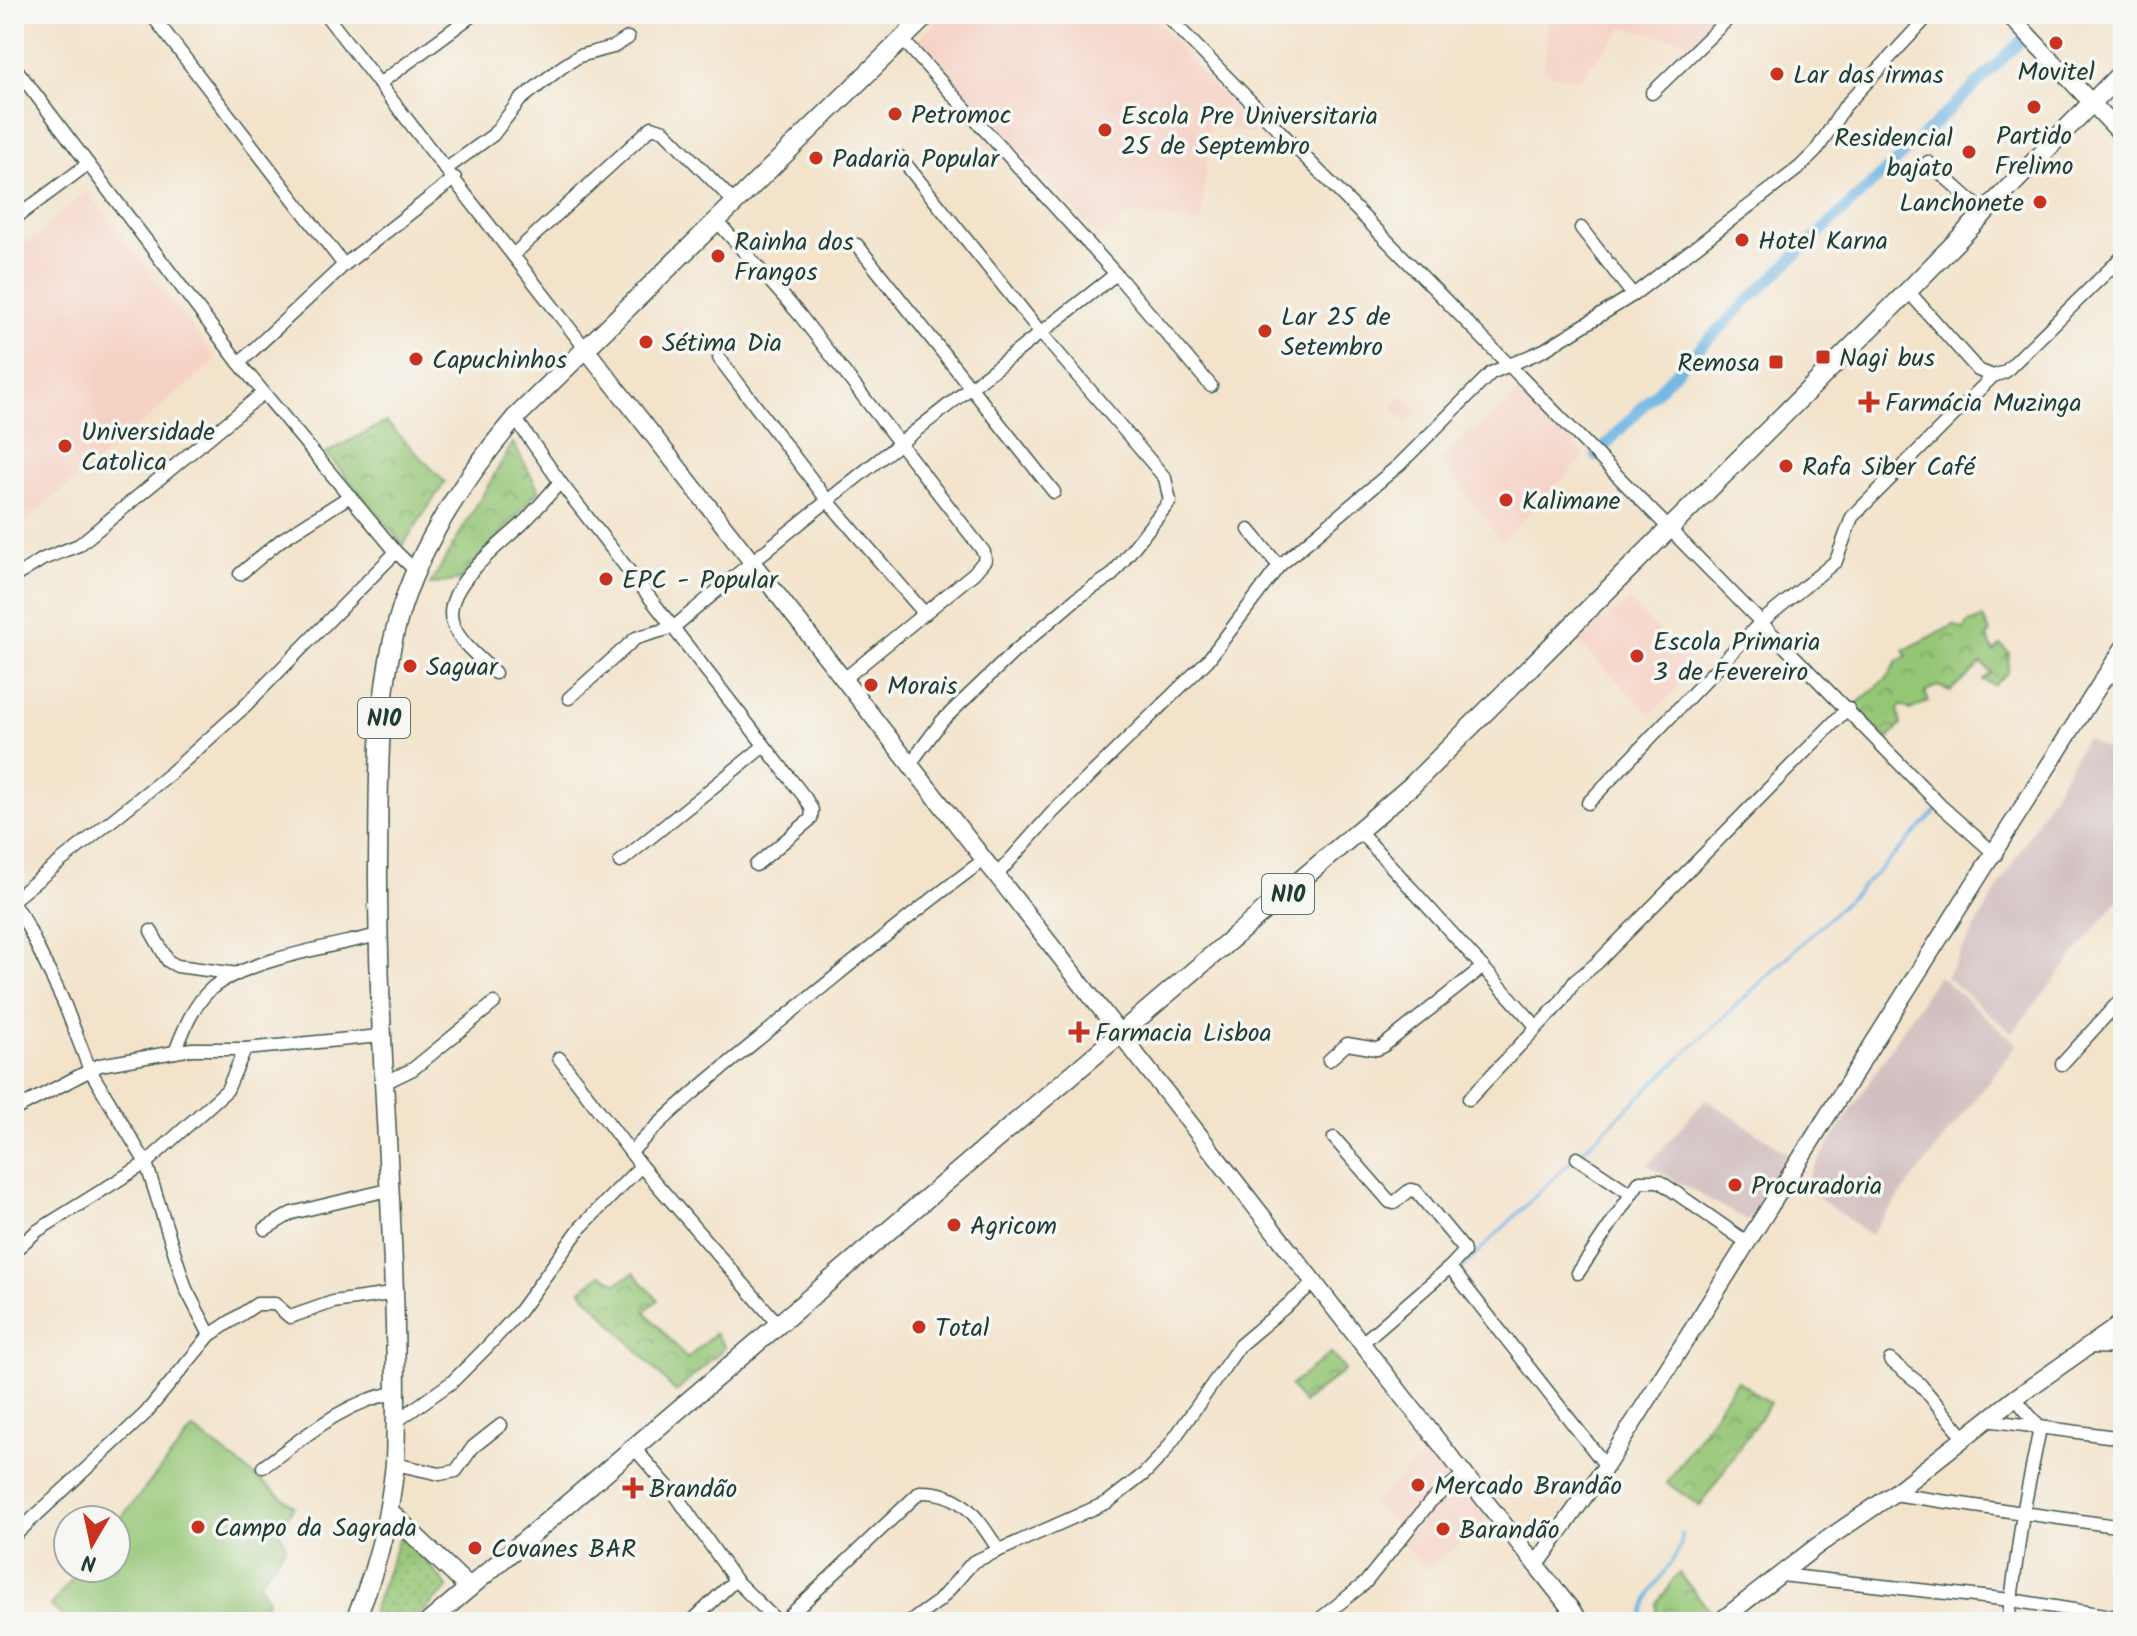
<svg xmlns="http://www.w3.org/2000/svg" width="2137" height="1636" viewBox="0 0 2137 1636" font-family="Kalam,sans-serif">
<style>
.built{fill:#f6d2c5}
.industrial{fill:#d1bfbf}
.grass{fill:url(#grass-dots);stroke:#5a8255;stroke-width:2}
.park{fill:url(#park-crowns);stroke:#5a8255;stroke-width:2}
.pitch{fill:#95c676;stroke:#5a8255;stroke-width:2}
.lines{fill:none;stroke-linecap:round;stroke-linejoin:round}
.stream{stroke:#6bb3e3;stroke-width:3}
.canal{stroke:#6bb3e3;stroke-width:11}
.street-casing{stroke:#3f564b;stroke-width:15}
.secondary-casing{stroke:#3f564b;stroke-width:19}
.primary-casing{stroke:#3f564b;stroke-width:21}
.street{stroke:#fff;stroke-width:12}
.secondary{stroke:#fff;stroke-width:16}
.primary{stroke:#fff;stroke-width:18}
.poi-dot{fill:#c8321e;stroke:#f6f6f2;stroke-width:3}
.labels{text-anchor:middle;stroke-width:7;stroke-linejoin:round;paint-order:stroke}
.shield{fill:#f6f6f2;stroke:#60746d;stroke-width:2}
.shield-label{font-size:24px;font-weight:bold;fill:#1f3d34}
.poi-label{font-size:26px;fill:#1f3d34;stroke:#f6f6f2;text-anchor:start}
</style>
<defs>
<pattern id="grass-dots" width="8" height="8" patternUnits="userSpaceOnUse" patternTransform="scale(2)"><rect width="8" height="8" fill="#95c676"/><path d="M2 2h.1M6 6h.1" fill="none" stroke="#79a262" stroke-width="1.8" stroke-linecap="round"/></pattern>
<pattern id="park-crowns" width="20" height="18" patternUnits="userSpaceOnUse" patternTransform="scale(2)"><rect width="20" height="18" fill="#95c676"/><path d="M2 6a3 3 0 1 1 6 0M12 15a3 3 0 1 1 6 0" fill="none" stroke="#79a262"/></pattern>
</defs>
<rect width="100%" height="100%" fill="#f6f6f2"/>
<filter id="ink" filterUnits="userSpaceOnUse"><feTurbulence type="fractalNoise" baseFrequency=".0125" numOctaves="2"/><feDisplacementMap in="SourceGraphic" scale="16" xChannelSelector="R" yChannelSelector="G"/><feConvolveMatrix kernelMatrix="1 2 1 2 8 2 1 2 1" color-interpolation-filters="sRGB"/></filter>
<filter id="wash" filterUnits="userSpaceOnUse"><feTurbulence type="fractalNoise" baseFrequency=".006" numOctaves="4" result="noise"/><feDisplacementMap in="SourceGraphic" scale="32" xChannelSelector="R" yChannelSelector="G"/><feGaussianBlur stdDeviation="1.8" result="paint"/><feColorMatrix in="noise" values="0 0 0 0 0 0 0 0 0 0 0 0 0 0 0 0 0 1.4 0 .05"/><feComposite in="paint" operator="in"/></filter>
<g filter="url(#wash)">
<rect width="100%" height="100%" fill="#f3e3cb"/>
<!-- built -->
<g class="built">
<path d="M945,14h205l106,121 -46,-9 -9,98 -70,-10 -31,23 -183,-197z"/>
<path d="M1549,14h175l-29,29 -71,-16 -45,52 -36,-7z"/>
<path d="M87,191l130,169 -203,171v-277z"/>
<path d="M1527,384l58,73 -84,84 -62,-82z"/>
<path d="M1405,395l12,18 -10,12 -15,-18z"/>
<path d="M1629,600l67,69 -45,46 -73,-73z"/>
<path d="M1430,1450l30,17 -57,65 -32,-29z"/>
<path d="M1463,1485l26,34 -61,51 -30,-30z"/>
</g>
<!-- industrial -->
<g class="industrial">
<path d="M2086,738l37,20v136l-111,139 -66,-56z"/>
<path d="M1938,975l79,69 -147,191 -68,-49z"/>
<path d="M1706,1099l81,54 -39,68 -100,-56z"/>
</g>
<!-- grass -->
<path class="grass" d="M402,1530l46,58 -36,34h-43z"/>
<!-- park -->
<g class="park">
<path d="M386,422l59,60 -42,63 -77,-92z"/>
<path d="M513,443l26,47 -79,90 -30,5z"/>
<path d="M1983,618l7,15 -3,4 7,15 7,-7 8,8 -1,19 -14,13 -11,-5 8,-7 -9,-10 -31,28 -14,-5 -12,7 4,8 -19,9 -9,-5 -3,5 3,15 -13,14 -35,-32 35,-30 9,-15 10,-6 -3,-6 50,-25 10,5 4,-7z"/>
<path d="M634,1273l24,27 -13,11 42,48 28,-26 10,14 -49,45 -95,-102 20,-16 16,9z"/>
<path d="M1331,1353l14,17 -42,33 -13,-17z"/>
<path d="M1737,1380l33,23 -70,103 -33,-23z"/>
<path d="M1679,1573l32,39 -13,10h-41v-19z"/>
</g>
<!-- pitch -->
<path class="pitch" d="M193,1429l101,77 -15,24 7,16 -28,38 10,16 -17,22h-182l-18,-16 30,-38h35v-44z"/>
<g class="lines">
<!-- stream -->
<g class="stream">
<path d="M1578,1155l310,-293 50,-53"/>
<path d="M1458,1272l114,-112"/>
<path d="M1642,1622c2,-38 43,-63 40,-89"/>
</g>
<!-- canal -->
<path class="canal" d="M1596,456c136,-149 289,-280 432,-422"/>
</g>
</g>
<g filter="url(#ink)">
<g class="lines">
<defs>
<g id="street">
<path d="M151,14l193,251"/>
<path d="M325,14l260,334"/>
<path d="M1165,14l776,792 55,49"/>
<path d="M14,66l225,297 157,189 22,21"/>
<path d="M379,84l95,-70"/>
<path d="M1652,93l81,-79"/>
<path d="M900,157l141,176 124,145 5,23 -58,74 -36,24 -62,53 -72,69 -32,43"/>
<path d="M1928,162l56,50"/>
<path d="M446,169l47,-34 27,-35 42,-33 17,-11 34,-9 15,-9"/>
<path d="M14,219l74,-55"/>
<path d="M717,221l82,93 185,238 1,8 -11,13 -130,106"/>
<path d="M1581,228l52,67"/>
<path d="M857,245l197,247"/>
<path d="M513,255l139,-128 12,4 72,73"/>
<path d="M1116,274l95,112"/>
<path d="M1908,291l70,79 15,6 12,-4 118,-116"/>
<path d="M719,358l109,143 97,113"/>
<path d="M239,363l105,-98 111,-87"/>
<path d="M515,418l45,64 246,317 6,11 -1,9 -55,46"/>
<path d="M1249,530l30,36"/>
<path d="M240,574l41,-34 69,-44"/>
<path d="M14,577l29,-18 36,-14 184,-152"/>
<path d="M2108,672l15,11"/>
<path d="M495,673c-14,-14 -38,-32 -43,-52 -9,-35 49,-77 70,-97 13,-13 26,-28 38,-42"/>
<path d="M569,698l67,-60 38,-11c144,-122 294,-237 442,-353l-214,-235"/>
<path d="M1588,803l172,-180 76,-62 16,-44 141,-141"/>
<path d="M1360,832l177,195"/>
<path d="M620,862l144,-116"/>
<path d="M996,876l56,-63 156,-153 71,-94 120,-101 92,-92 53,-23 89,-55 167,-128 16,-16 29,-45 85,-92"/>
<path d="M14,899l158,-127 70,-63 154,-157"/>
<path d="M14,906l10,13 40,84 26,67 56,93 40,126 24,46"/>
<path d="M151,931l17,30 9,5 61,8"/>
<path d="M175,1052c9,-23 18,-47 37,-64 34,-28 122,-42 166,-53"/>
<path d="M559,1058l82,108 137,158"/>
<path d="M1329,1060l18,-16 30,5 5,-2 101,-80"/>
<path d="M2062,1064l61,-67"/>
<path d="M382,1084l31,-15 81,-66"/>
<path d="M1469,1099l91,-96 15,-22 22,-18 251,-255"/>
<path d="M14,1110l86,-45 92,-16h53l135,-13"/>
<path d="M1334,1138l56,64 4,1 16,-13 6,1 47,57 1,4 -14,15 156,199"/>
<path d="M632,1151c46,-49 100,-90 151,-132 67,-54 132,-109 201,-159"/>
<path d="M1577,1158l54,36"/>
<path d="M265,1229l27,-16 96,-23"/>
<path d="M14,1251l23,-20 109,-68 81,-73 18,-41"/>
<path d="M1578,1273l62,-92h19l86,60"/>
<path d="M1362,1343l88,-76"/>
<path d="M2091,1347l32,1"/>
<path d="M1890,1360l30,24 44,53"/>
<path d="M1986,1420l137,18"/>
<path d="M397,1421l55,-39 34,-34 33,-36 62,-85 60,-61"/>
<path d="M634,1448l43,49 58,83"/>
<path d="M395,1464l45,10 16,-3 17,-24 28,-22"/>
<path d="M263,1467c41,-29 81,-66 132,-74"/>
<path d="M1893,1494l130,19 17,-85 -25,-30"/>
<path d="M14,1536l131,-122 65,-79 47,-31h18l15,13 43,-15 58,-8"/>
<path d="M1781,1575l230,25 12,-87 100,14"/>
<path d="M691,1622l44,-42 43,42"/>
<path d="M783,1622l137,-130c42,-1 57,25 78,57"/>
<path d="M910,1622l29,-21 34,-39 135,-60 36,-28 20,-21 76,-108 76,-64"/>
<path d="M1316,1622l49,-39 66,-82 35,-28"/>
<path d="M2008,1622l3,-22 112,18"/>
</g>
<g id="secondary">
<path d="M2008,14l115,122"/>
<path d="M585,348c334,424 661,852 996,1274"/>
<path d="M1536,1565l70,-99 517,-818"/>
<path d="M1719,1622l98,-76 76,-52 122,-96 108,-76"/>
</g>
<g id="primary">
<path d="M390,1512l79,76"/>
<path d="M354,1622c23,-51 35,-102 41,-158 6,-198 -18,-398 -17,-597 1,-81 -2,-168 20,-247 20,-73 69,-145 117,-202l413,-404"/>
<path d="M429,1622l982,-836 497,-495 215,-220"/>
</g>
</defs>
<!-- street casing -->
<use href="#street" class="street-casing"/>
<!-- secondary casing -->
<use href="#secondary" class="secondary-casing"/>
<!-- primary casing -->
<use href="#primary" class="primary-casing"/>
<!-- street -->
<use href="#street" class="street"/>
<!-- secondary -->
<use href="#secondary" class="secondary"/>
<!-- primary -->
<use href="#primary" class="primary"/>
</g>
</g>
<!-- markers -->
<g class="poi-dot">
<circle cx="2056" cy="43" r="8"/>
<circle cx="1777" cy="74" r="8"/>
<circle cx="2034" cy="107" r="8"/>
<circle cx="895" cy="114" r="8"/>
<circle cx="1105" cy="130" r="8"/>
<circle cx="1969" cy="152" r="8"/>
<circle cx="816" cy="158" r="8"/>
<circle cx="2040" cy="202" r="8"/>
<circle cx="1742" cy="240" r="8"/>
<circle cx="718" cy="256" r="8"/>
<circle cx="1265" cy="331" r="8"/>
<circle cx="646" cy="342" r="8"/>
<rect x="1815" y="349" width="16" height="16" rx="4"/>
<circle cx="416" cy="359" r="8"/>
<rect x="1768" y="354" width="16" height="16" rx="4"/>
<path d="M1865 390h8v8h8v8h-8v8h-8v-8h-8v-8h8z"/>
<circle cx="65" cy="446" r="8"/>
<circle cx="1786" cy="466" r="8"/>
<circle cx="1506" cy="500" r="8"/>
<circle cx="606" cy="579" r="8"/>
<circle cx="1637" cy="656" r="8"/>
<circle cx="410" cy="666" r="8"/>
<circle cx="871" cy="685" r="8"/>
<path d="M1075 1020h8v8h8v8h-8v8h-8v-8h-8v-8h8z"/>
<circle cx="1735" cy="1185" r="8"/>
<circle cx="954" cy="1225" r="8"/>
<circle cx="919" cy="1327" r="8"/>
<circle cx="1418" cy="1485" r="8"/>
<path d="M629 1476h8v8h8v8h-8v8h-8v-8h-8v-8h8z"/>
<circle cx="198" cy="1527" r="8"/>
<circle cx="1443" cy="1529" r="8"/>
<circle cx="475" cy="1548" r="8"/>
</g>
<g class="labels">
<!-- shield labels -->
<g class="shield">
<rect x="358" y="698" width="52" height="40" rx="6"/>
<rect x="1262" y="874" width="52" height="40" rx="6"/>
</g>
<g class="shield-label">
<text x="384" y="726">N10</text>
<text x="1288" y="902">N10</text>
</g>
<!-- poi labels -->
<g class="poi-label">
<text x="2056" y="80" text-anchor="middle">Movitel</text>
<text x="1793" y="83">Lar das irmas</text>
<text x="911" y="123">Petromoc</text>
<text x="1121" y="124">Escola Pre Universitaria<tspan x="1121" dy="30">25 de Septembro</tspan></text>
<text x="2034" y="144" text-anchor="middle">Partido<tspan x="2034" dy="30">Frelimo</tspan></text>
<text x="1953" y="146" text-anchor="end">Residencial<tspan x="1953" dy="30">bajato</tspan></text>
<text x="832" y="167">Padaria Popular</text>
<text x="2024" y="211" text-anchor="end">Lanchonete</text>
<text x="1758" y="249">Hotel Karna</text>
<text x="734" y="250">Rainha dos<tspan x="734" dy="30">Frangos</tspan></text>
<text x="1281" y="325">Lar 25 de<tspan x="1281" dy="30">Setembro</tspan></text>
<text x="662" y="351">Sétima Dia</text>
<text x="1839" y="366">Nagi bus</text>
<text x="432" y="368">Capuchinhos</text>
<text x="1760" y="371" text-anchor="end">Remosa</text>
<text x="1885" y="411">Farmácia Muzinga</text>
<text x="81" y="440">Universidade<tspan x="81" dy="30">Catolica</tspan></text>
<text x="1802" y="475">Rafa Siber Café</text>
<text x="1522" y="509">Kalimane</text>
<text x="622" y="588">EPC - Popular</text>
<text x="1653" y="650">Escola Primaria<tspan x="1653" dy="30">3 de Fevereiro</tspan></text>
<text x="426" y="675">Saguar</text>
<text x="887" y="694">Morais</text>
<text x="1095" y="1041">Farmacia Lisboa</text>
<text x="1751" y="1194">Procuradoria</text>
<text x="970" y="1234">Agricom</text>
<text x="935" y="1336">Total</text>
<text x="1434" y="1494">Mercado Brandão</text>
<text x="649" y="1497">Brandão</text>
<text x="214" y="1536">Campo da Sagrada</text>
<text x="1459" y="1538">Barandão</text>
<text x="491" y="1557">Covanes BAR</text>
</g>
</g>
<!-- margin -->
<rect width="2137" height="1636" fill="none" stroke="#f6f6f2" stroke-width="48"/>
<!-- north arrow -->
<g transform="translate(92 1544) rotate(189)"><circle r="38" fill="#f6f6f2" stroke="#a0aca6" stroke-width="2"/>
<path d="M0-6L14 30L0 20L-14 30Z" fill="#c8321e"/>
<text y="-12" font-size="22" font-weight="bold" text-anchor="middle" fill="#1f3d34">N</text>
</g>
</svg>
